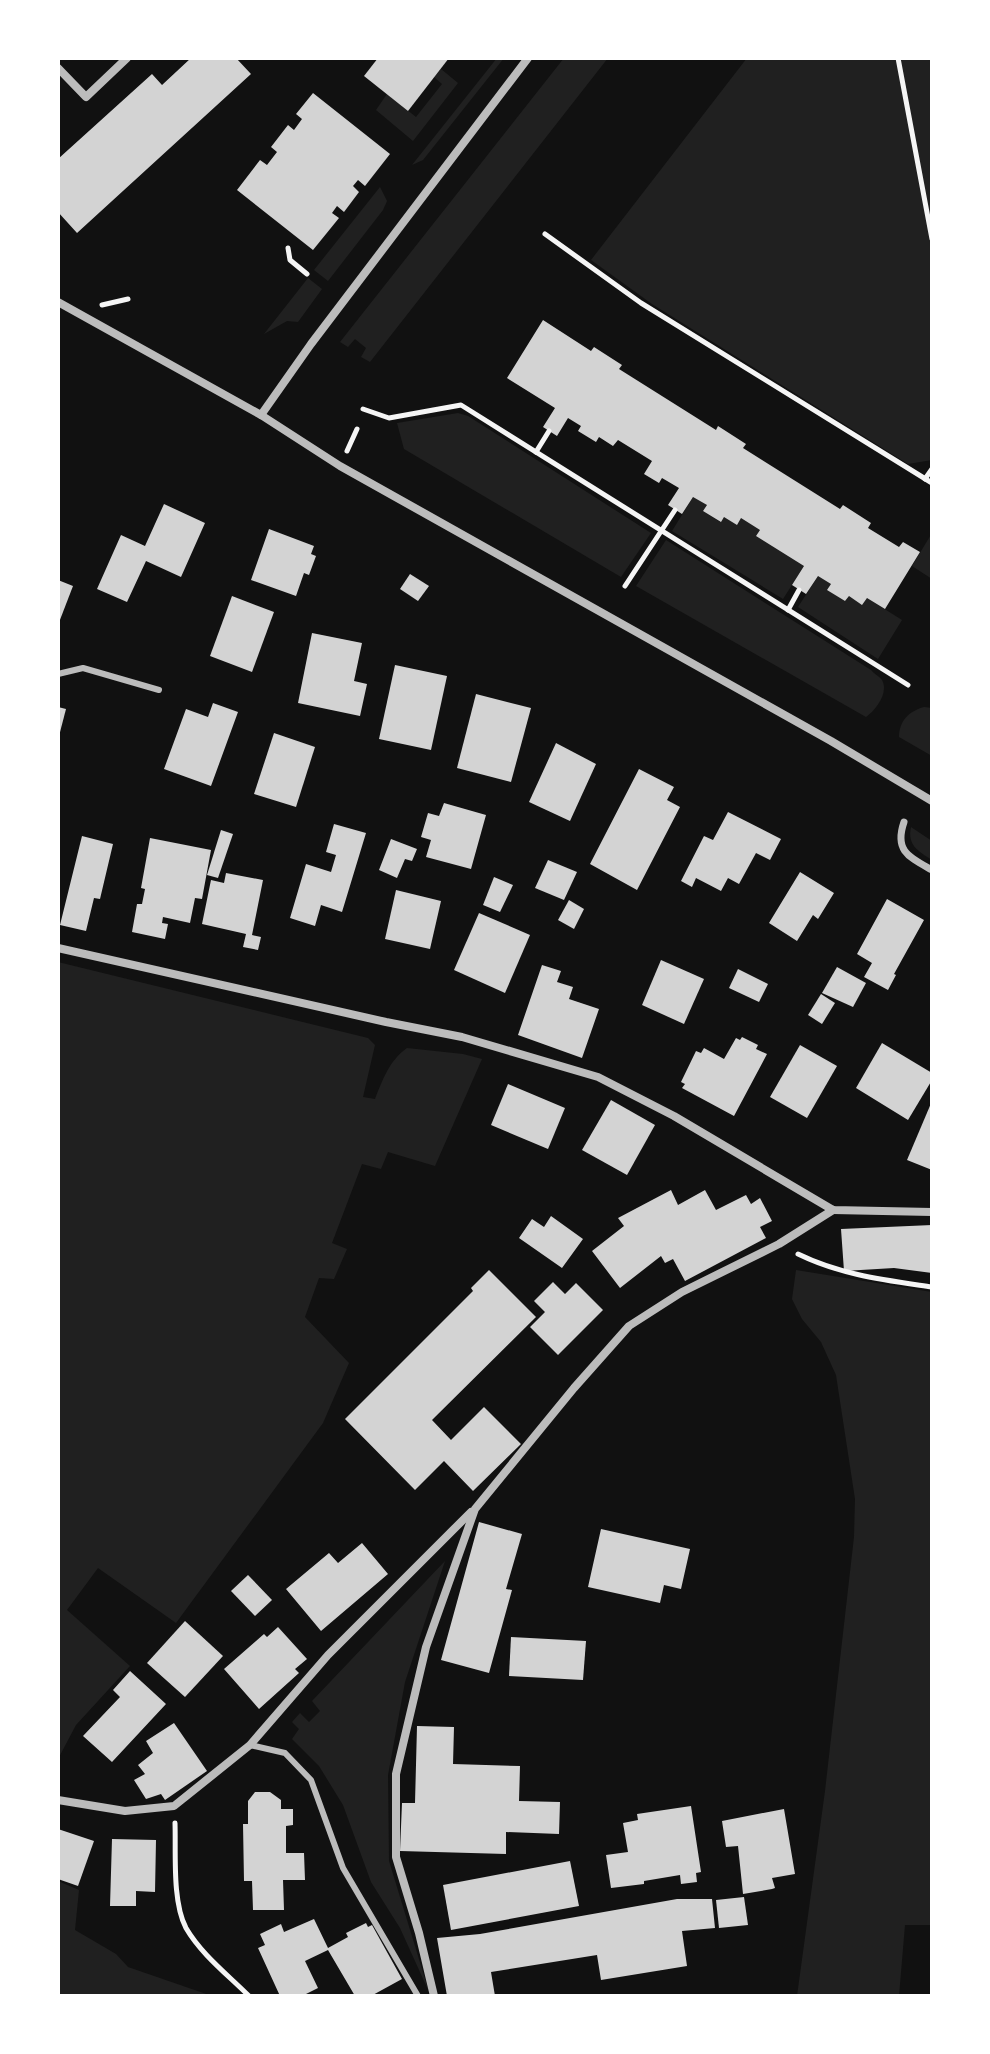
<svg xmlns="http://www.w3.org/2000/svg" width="990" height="2054" viewBox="0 0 990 2054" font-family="'Asap Condensed',sans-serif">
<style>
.green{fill:#202020}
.building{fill:#d3d3d3}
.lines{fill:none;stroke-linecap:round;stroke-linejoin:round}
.path{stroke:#f5f5f5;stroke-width:5}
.service{stroke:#bcbcbc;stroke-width:6}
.pedestrian{stroke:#bcbcbc;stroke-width:7}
.minor{stroke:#bcbcbc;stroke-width:8}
</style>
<rect width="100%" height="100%" fill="#111"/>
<!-- green -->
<g class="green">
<path d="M497,58h7l-81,102 -11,5z"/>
<path d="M564,58h44l-238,304 -9,-5 5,-9 -11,-9 -7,8 -8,-5z"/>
<path d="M747,58h185v402l-24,4 -256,-160 -61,-44z"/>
<path d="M441,69l17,14 -45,58 -37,-31 11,-16 29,23 26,-33 -8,-7z"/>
<path d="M380,187l7,14 -4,9 -55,71 -14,-11z"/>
<path d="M308,278l14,11 -24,33 -11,-1 -23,13z"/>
<path d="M458,413l10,3 183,117 -30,44 -217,-128 -7,-26z"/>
<path d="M693,497l14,8 -4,6 17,11 4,-5 17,1 19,12 -4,6 48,30 -21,33 -111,-68z"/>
<path d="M932,533v46l-20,-13z"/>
<path d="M666,540l205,130c3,4 8,6 11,10 7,13 -6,30 -16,37l-230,-131z"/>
<path d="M818,576l13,8 -3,6 17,11 4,-5 13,8 5,-6 35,22 -24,39 -80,-52z"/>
<path d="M924,707l8,1v48l-33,-19c0,-16 10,-26 25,-30z"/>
<path d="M911,827l21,14v19c-14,-9 -25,-15 -21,-33z"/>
<path d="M58,962l310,76 7,7 -12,52 12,2c8,-20 14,-38 32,-51l56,6 19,5 -47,107 -47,-14 -7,17 -19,-5 -30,79 15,6 -13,30 -15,-1 -14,39 44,46 -26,60 -147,200 -78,-55 -31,42 63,56 -54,59 -18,34z"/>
<path d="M796,1270l136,22v633h-27l-6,71h-102l28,-205 29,-254 1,-38 -19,-124 -15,-33 -19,-23 -10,-20z"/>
<path d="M445,1561l-40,121 -17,93 1,86 40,131 -29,-64 -29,-46 -28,-77 -24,-39 -27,-27 7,-10 -7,-7 8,-9 9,9 11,-11 -8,-10z"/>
<path d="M58,1881l21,9 -4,40 41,24 12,13 84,29h-154z"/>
</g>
<!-- building -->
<g class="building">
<path d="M191,58h45l15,16 -174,159 -19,-21v-53l94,-85 10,11z"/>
<path d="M378,58h71l-41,53 -44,-35z"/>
<path d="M313,93l77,61 -25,32 -7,-6 -5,6 6,6 -15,20 -7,-6 -5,7 7,5 -26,32 -76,-60 23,-30 7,5 10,-13 -6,-5 17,-22 6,5 8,-11 -6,-5z"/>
<path d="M543,320l48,31 3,-4 28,18 -3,4 97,61 2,-4 28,18 -3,4 97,61 3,-4 28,18 -3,5 31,19 4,-5 17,10 -35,57 -18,-11 -5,7 -13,-9 -4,5 -18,-11 4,-6 -13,-8 -12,18 -14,-9 12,-19 -48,-30 4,-6 -19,-12 -4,7 -13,-8 -3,5 -18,-11 4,-6 -14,-8 -11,17 -14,-9 11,-17 -17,-10 -3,5 -15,-9 8,-13 -34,-21 -5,6 -14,-9 -3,5 -18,-11 3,-5 -13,-8 -11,18 -14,-9 12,-19 -48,-30z"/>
<path d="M164,504l41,19 -24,54 -35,-16 -19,41 -30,-13 24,-54 24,11z"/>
<path d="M269,529l45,17 -3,8 5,2 -7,19 -5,-2 -8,23 -45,-16z"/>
<path d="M410,574l19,12 -11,15 -18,-12z"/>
<path d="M58,580l15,6 -15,39z"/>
<path d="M232,596l42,16 -22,60 -42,-16z"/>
<path d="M312,633l50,10 -8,38 13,3 -7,32 -62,-13z"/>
<path d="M395,665l52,11 -16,74 -52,-11z"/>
<path d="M476,694l55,14 -20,74 -54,-14z"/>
<path d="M213,703l25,9 -27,74 -47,-17 22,-60 22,8z"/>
<path d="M58,707l8,2 -7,27h-1z"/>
<path d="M274,733l41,14 -19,60 -42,-13z"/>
<path d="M556,743l40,21 -26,57 -41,-19z"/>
<path d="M639,769l35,18 -7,13 13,7 -43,83 -47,-26z"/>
<path d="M444,803l42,12 -15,54 -45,-12 5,-17 -10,-3 7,-24 11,3z"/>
<path d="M728,812l53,27 -11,21 -14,-7 -17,31 -11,-6 -7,13 -25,-13 -4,9 -11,-6 23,-45 9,4z"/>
<path d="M334,824l32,9 -24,79 -21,-7 -6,21 -25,-8 16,-54 25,8 5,-17 -10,-3z"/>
<path d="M221,830l12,4 -15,44 -11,-3z"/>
<path d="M82,836l31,8 -13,55 -6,-1 -8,33 -26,-6z"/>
<path d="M150,838l61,12 -9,49 -7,-1 -5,25 -27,-6 -1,6 6,1 -3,15 -33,-7 5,-28h5l3,-15 -4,-1z"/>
<path d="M391,839l26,10 -5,12 -7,-2 -8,19 -18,-8z"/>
<path d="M548,860l29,12 -13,28 -29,-12z"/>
<path d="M800,872l34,21 -16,26 -5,-4 -16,26 -28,-18z"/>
<path d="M226,873l37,7 -11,55 9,2 -3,13 -15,-3 3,-13 -44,-10 9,-44 13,3z"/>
<path d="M494,877l19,8 -13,27 -17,-7z"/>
<path d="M396,890l45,11 -11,48 -45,-10z"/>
<path d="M887,899l37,21 -30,54 2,1 -8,15 -24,-13 8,-14 -15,-9z"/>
<path d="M569,900l15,9 -10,20 -16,-9z"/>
<path d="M479,913l51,22 -25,58 -51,-23z"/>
<path d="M661,960l43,19 -20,45 -42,-19z"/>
<path d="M542,965l19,6 -4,11 16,5 -4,12 30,10 -17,49 -64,-23z"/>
<path d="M837,967l29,16 -13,24 -31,-14z"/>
<path d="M738,969l30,15 -9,18 -30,-14z"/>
<path d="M821,994l14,9 -13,21 -14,-9z"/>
<path d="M742,1037l16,8 -2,4 11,5 -33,62 -52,-28 3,-4 -4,-2 15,-31 5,2 3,-5 20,11 12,-21 4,2z"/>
<path d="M882,1043l50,30v7l-24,40 -52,-32z"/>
<path d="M800,1045l37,21 -30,52 -37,-21z"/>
<path d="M508,1084l57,24 -17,41 -57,-24z"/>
<path d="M611,1100l44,25 -28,50 -45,-25z"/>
<path d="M932,1101v69l-25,-10z"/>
<path d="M671,1190l7,15 27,-15 11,20 30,-15 5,9 9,-6 12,23 -12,6 6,11 -81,43 -12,-22 -8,4 -4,-7 -41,32 -28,-37 32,-25 -6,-8z"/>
<path d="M551,1216l32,23 -21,29 -43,-30 13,-19 12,8z"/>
<path d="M932,1225v48l-38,-5 -50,3 -3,-42z"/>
<path d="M489,1270l47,47 -104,103 19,20 33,-33 37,37 -48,47 -29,-30 -29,29 -70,-71 128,-128 -2,-3z"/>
<path d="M553,1282l12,12 11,-11 27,27 -45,45 -28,-28 15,-15 -11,-11z"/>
<path d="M479,1522l43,12 -16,55 6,1 -23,83 -48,-13z"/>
<path d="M601,1529l89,20 -9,40 -17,-4 -4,18 -72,-16z"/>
<path d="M362,1543l26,31 -67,57 -35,-42 43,-36 9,10z"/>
<path d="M248,1575l24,25 -17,16 -24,-25z"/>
<path d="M185,1621l38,35 -38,41 -38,-34z"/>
<path d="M278,1627l29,32 -12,10 4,4 -40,36 -35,-40 40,-35 3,3z"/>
<path d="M511,1637l75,4 -3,39 -74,-4z"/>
<path d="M130,1671l36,33 -54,58 -29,-26 37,-39 -7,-7z"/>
<path d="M174,1723l33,48 -42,29 -4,-6 -15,5 -12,-19 11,-6 -7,-9 15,-12 -7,-12z"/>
<path d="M417,1726l37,1 -1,37 67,2 -1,35 41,1 -1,32 -53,-2v22l-106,-3 2,-48h13z"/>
<path d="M255,1792h15l11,8v9h12v16l-7,1v27h18l1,27h-22l1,30h-31l-1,-29h-8l-1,-57h5v-23z"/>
<path d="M691,1806l10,66 -5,1 1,9 -16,2 -1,-9 -36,6v3l-33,4 -5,-33 22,-3 -5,-29 15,-3 -1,-6z"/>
<path d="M784,1809l11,65 -23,4 3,10 -3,1 -29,5 -5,-48 -12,1 -4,-26z"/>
<path d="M58,1829l36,12 -16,45 -20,-7z"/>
<path d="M112,1839l44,1 -1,52 -19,-1v15h-26z"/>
<path d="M570,1861l9,45 -128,24 -8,-45z"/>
<path d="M744,1897l4,28 -29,3 -3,-28z"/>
<path d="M677,1899h35l3,29 -33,3 5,35 -86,14 -4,-25 -106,17 4,24h-48l-10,-58 43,-4z"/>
<path d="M314,1919l14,29 20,-11 -2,-4 20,-10 2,4 4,-2 30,54 -31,17h-16l-27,-46 -23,11 13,27 -16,8h-22l-22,-48 7,-3 -5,-11 21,-10 3,8z"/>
</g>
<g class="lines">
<!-- path -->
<g class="path">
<path d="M898,58l34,181"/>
<path d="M545,234l96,69 291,180"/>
<path d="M288,248l2,12 17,14"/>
<path d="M102,305l26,-6"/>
<path d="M363,409l26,9 72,-13 447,280"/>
<path d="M347,451l10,-22"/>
<path d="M536,452l13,-21"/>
<path d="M925,479l7,-10"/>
<path d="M625,586l50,-76"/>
<path d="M788,610l11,-20"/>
<path d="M798,1254c43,21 87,26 134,33"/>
<path d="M175,1823c1,29 -3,79 11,105 15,26 42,47 63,68"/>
</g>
<!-- service -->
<g class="service">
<path d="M58,674l25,-6 76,22"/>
<path d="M250,1745l35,8 26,27 32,88 75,128"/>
</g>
<!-- pedestrian -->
<path class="pedestrian" d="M904,822c-10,29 5,35 28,48"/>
<!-- minor -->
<g class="minor">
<path d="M58,68l28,29 41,-39"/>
<path d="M58,302l203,113 79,51 491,275 101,60"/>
<path d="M261,415l50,-71 217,-286"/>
<path d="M58,948l328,74 76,15 136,40 76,39 159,94 99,2"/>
<path d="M58,1800l67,11 49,-5 76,-61 78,-90 143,-143"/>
<path d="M434,1996l-15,-63 -23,-76v-83l30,-127 49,-138 99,-121 55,-62 53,-34 97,-48 54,-34"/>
</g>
</g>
<!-- border -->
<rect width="990" height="2054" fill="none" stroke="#ffffff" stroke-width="120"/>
</svg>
